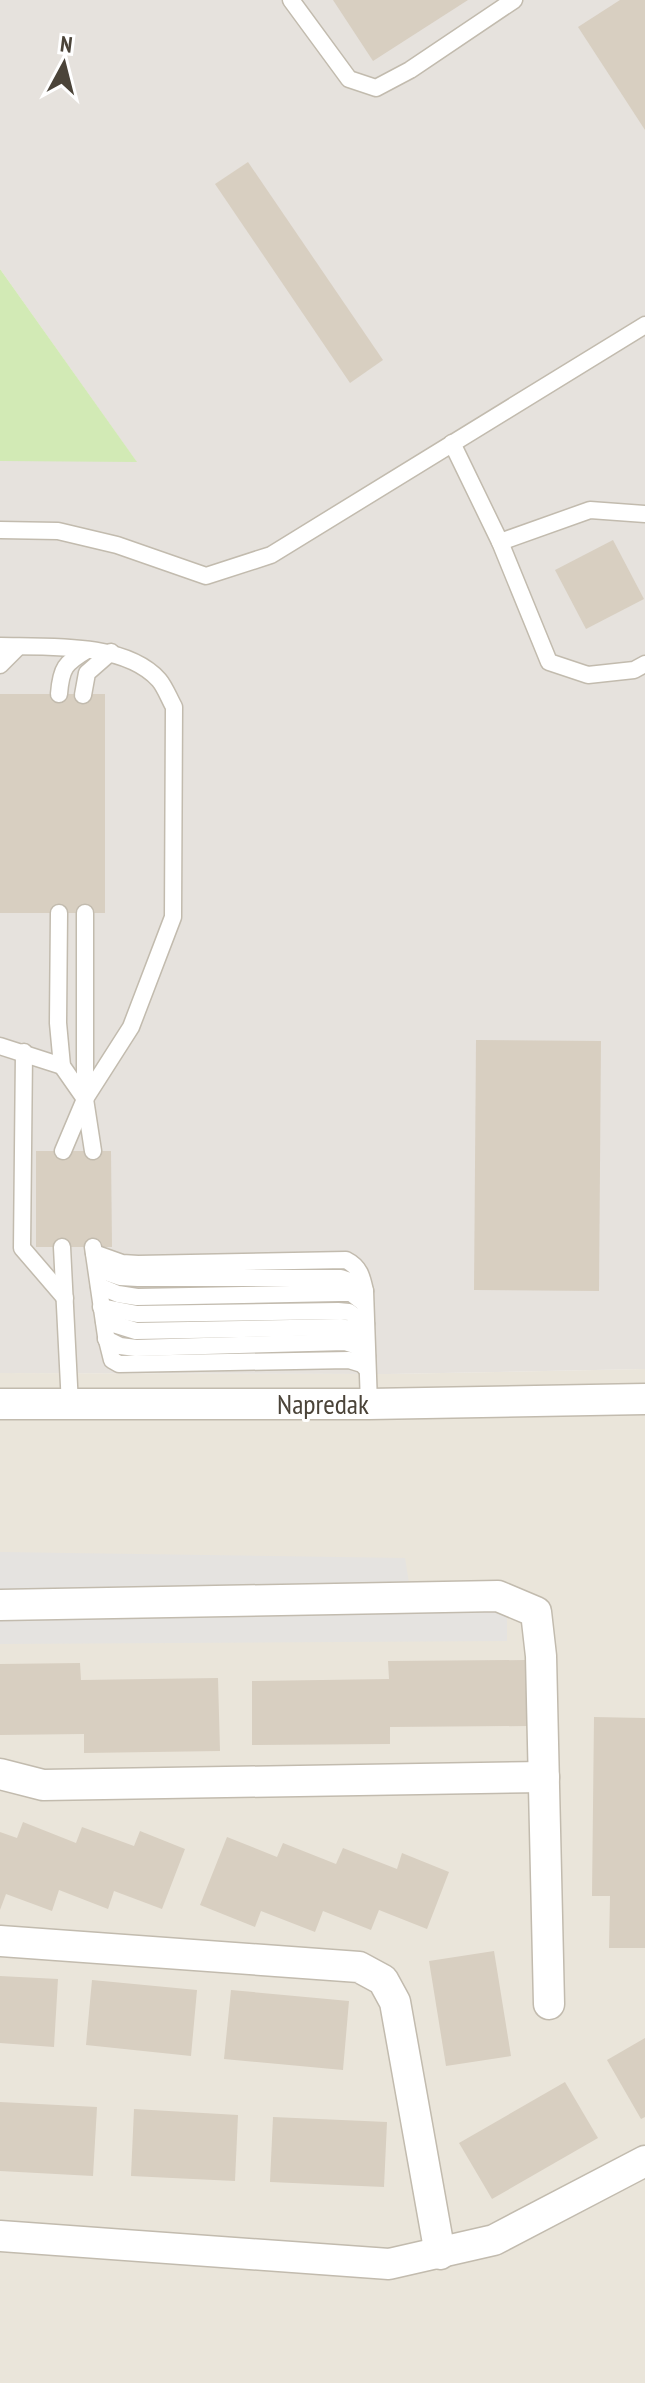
<svg xmlns="http://www.w3.org/2000/svg" width="645" height="2383" viewBox="0 0 645 2383" font-family="'PT Sans Narrow',sans-serif">
<style>
.residential{fill:#eae5da}
.industrial{fill:#e6e2dd}
.green{fill:#d2eab5}
.parking{fill:#e5e3e0}
.building{fill:#d8cfc1}
.lines{fill:none;stroke-linecap:round;stroke-linejoin:round}
.lane-casing{stroke:#c2bbae;stroke-width:19}
.street-casing{stroke:#c2bbae;stroke-width:33}
.lane{stroke:#fff;stroke-width:16}
.street{stroke:#fff;stroke-width:30}
.labels{text-anchor:middle;stroke-width:6;stroke-linejoin:round;paint-order:stroke}
.street-label{font-size:28px;fill:#4b4439;stroke:#fff}
</style>
<rect width="100%" height="100%" fill="#f6f3ec"/>
<!-- residential -->
<path class="residential" d="M645,1369v1014h-645v-1010l389,1z"/>
<!-- industrial -->
<path class="industrial" d="M0,0h645v1369l-256,5 -389,-1v-912h136l-136,-192z"/>
<!-- green -->
<path class="green" d="M0,269l137,193 -137,-1z"/>
<!-- parking -->
<path class="parking" d="M0,1552l405,6 4,25 98,32v26l-507,3z"/>
<!-- building -->
<g class="building">
<path d="M333,0h135l-95,61z"/>
<path d="M620,0h25v130l-67,-103z"/>
<path d="M248,162l135,198 -33,23 -135,-199z"/>
<path d="M613,540l31,59 -58,30 -31,-59z"/>
<rect x="0" y="694" width="105" height="219"/>
<path d="M476,1040l125,1 -2,250 -125,-1z"/>
<path d="M36,1151h75l1,96h-76z"/>
<path d="M526,1660l1,66 -137,1v17l-138,1v-64l137,-2 -1,-18z"/>
<path d="M80,1663l1,17 137,-2 2,73 -136,2v-19l-84,1v-71z"/>
<path d="M594,1717l51,1v230h-36l1,-52h-18z"/>
<path d="M23,1822l53,21 6,-16 52,19 6,-15 45,18 -23,60 -48,-18 -6,18 -49,-19 -7,21 -46,-17 -6,16v-78l17,6z"/>
<path d="M227,1837l50,20 6,-14 53,21 7,-16 54,21 5,-16 47,19 -22,57 -48,-19 -8,20 -48,-19 -8,21 -54,-21 -6,16 -55,-22z"/>
<path d="M494,1951l17,105 -65,10 -17,-105z"/>
<path d="M0,1976l58,3 -4,68 -54,-4z"/>
<path d="M92,1980l105,10 -6,66 -105,-11z"/>
<path d="M231,1990l118,11 -6,69 -119,-11z"/>
<path d="M645,2038v79l-4,2 -34,-59z"/>
<path d="M565,2082l33,56 -106,61 -33,-56z"/>
<path d="M0,2102l97,5 -4,69 -93,-5z"/>
<path d="M134,2109l104,6 -3,66 -104,-5z"/>
<path d="M273,2117l114,5 -3,65 -114,-5z"/>
</g>
<g class="lines">
<defs>
<g id="lane">
<path d="M291,0l58,79 27,9 34,-18 104,-70"/>
<path d="M452,443l48,99 49,120 39,13 46,-5 11,-6"/>
<path d="M0,530l58,1 59,14 89,31 65,-21 374,-230"/>
<path d="M500,542l90,-32 55,4"/>
<path d="M0,646c48,1 125,-4 159,34 6,7 10,18 15,27l-1,210 -42,110 -46,72 -22,52"/>
<path d="M0,665l18,-18"/>
<path d="M59,694c2,-26 6,-31 28,-44"/>
<path d="M83,695l4,-22 24,-21"/>
<path d="M59,913l-1,110 4,43 23,33"/>
<path d="M85,913v186l8,52"/>
<path d="M0,1046l62,20"/>
<path d="M24,1052l-2,196 43,50"/>
<path d="M62,1247l8,158"/>
<path d="M93,1247l13,89 6,24 7,4 230,-4 13,4 5,5"/>
<path d="M94,1253l28,10 16,1 208,-4c14,7 16,17 19,31l4,113"/>
<path d="M97,1269l23,8 18,1h203l18,6 6,7"/>
<path d="M99,1286l19,8 19,3 202,-4h12l14,11"/>
<path d="M101,1307l36,7 201,-3 11,1 17,12"/>
<path d="M104,1321l32,10 205,-4 13,3 12,10"/>
<path d="M106,1339l14,7 16,2 209,-6 10,3 12,11"/>
</g>
<g id="street">
<path d="M0,1404h369l276,-5"/>
<path d="M0,1605l498,-9 38,16 5,44 8,348"/>
<path d="M0,1774l43,11 501,-8"/>
<path d="M0,1941l359,26 24,13 12,22 45,252"/>
<path d="M0,2236l389,28 105,-24 151,-79"/>
</g>
</defs>
<!-- lane casing -->
<use href="#lane" class="lane-casing"/>
<!-- street casing -->
<use href="#street" class="street-casing"/>
<!-- lane -->
<use href="#lane" class="lane"/>
<!-- street -->
<use href="#street" class="street"/>
</g>
<g class="labels">
<!-- street labels -->
<g class="street-label">
<text x="323" y="1414">Napredak</text>
</g>
</g>
<!-- north arrow -->
<g transform="translate(64 64) rotate(7)" stroke="#ffffff" stroke-width="6" paint-order="stroke">
<path d="M0-6L14 30L0 20L-14 30Z" fill="#4b4439"/>
<text y="-12" font-size="22" font-weight="bold" text-anchor="middle" fill="#4b4439">N</text>
</g>
</svg>
